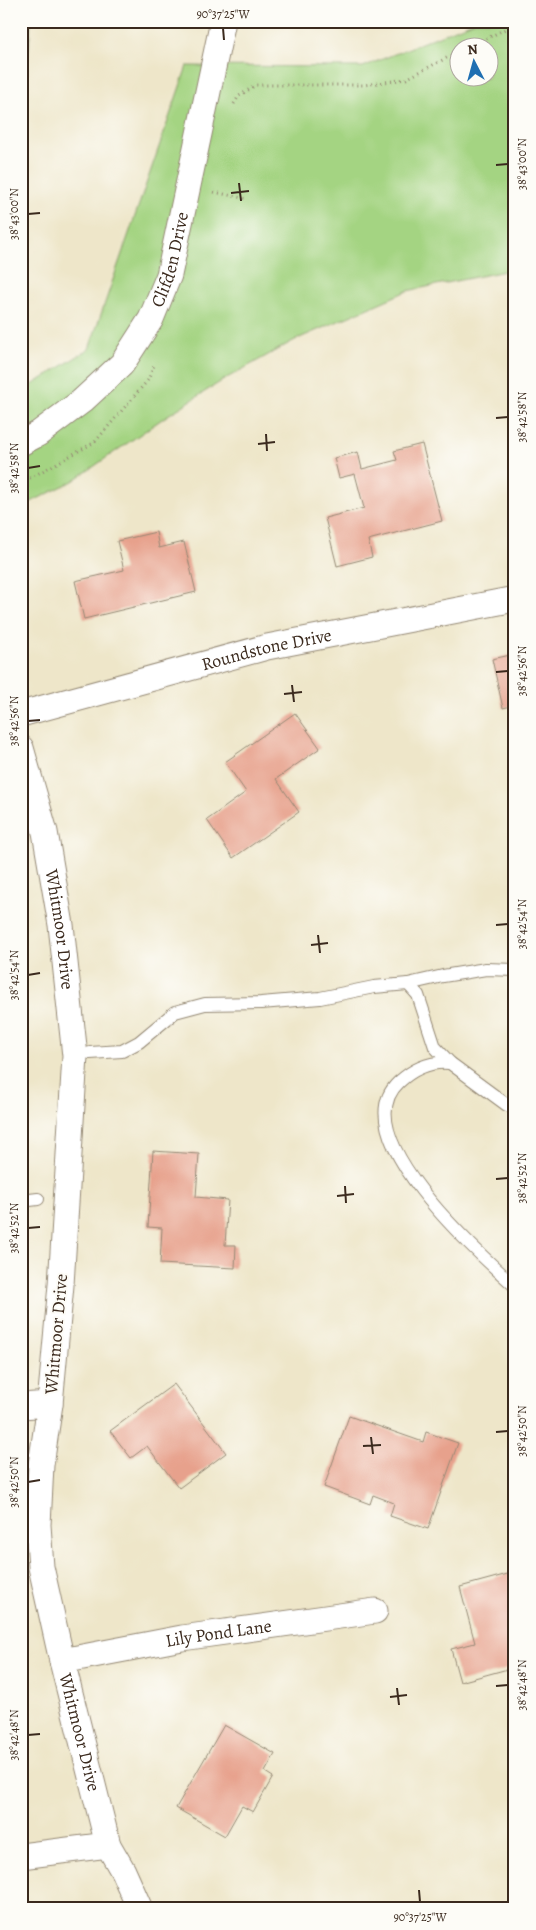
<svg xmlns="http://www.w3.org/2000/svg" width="536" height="1930" viewBox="0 0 536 1930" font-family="Alegreya,serif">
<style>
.green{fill:#a4d482;stroke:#707f50;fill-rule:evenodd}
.forest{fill:#83b670;stroke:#5f7047}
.building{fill:#e7a18c}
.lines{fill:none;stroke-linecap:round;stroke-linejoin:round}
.service-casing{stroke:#948874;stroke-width:14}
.minor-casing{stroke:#948874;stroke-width:27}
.path{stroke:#948874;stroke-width:3;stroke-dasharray:1 4;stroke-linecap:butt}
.service{stroke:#fff;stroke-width:12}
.minor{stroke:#fff;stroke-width:25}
.ticks{fill:none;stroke:#3b2a1e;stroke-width:2}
.labels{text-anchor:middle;stroke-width:4;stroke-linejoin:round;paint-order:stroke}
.street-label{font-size:18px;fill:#3b2a1e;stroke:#fdfcf7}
.neatline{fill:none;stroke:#3b2a1e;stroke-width:2}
.ticks-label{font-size:12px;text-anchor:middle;fill:#3b2a1e}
</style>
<rect width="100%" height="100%" fill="#fdfcf7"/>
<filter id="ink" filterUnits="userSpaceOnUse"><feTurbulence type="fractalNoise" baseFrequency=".02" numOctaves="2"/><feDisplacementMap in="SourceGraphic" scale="10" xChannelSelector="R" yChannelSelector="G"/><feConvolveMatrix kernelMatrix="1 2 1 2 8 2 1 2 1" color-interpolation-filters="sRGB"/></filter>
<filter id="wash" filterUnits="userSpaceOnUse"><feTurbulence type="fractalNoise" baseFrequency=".0096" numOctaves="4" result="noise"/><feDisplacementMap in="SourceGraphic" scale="20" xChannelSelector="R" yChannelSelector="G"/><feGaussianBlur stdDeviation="1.12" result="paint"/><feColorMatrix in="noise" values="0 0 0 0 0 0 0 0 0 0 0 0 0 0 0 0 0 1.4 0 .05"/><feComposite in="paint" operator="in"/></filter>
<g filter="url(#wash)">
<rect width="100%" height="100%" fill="#eee6c9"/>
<!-- green -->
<path class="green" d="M475,21h40v248l-108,22 -112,49 -70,39 -60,38 -92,64 -52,26v-115l68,-43 98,-283 176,1zM458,48h30v30h-30z"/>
<!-- forest -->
<path class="forest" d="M21,21h10l-10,128z"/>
<g id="blocks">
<!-- building -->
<g class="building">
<path d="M422,444l20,77 -74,19 4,17 -35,9 -12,-48 39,-10 -9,-34 -16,4 -5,-20 24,-6 4,17 35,-9 -3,-9z"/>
<path d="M156,532l3,16 25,-6 12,50 -112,27 -9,-38 49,-11 -7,-29z"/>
<path d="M515,654v51l-12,3 -11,-49z"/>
<path d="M295,713l25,35 -44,31 23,33 -66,46 -26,-38 39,-28 -21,-30z"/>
<path d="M153,1151l46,3 -3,43 32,3 -3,45h11l-1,23 -75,-4 2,-36 -14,-1z"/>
<path d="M174,1384l52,69 -47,35 -32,-42 -16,12 -21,-27z"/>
<path d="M349,1416l74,26 3,-10 32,11 -30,86 -38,-13 4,-13 -21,-8 -3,9 -46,-17z"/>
<path d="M515,1572v95l-55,15 -9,-33 24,-6 -15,-56z"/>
<path d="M224,1725l51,29 -10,18 8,5 -20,35 -11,-6 -17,30 -49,-28z"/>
<path d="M35,1905v4h-14v-2z"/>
</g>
</g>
</g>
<g filter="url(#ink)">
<use href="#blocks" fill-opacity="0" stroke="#948874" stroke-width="1"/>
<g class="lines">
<defs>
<g id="service">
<path d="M408,984l10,11 17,52 15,16 57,42 8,3"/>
<path d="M90,1053l32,-2 17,-9 36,-30 30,-8 56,-1 59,-5 54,-11 34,-3 35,-8 43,-7 29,1"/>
<path d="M450,1063c-19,-2 -37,6 -51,19 -56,52 80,172 116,204"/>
<path d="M21,1201l17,-2"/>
</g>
<g id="minor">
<path id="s1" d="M21,443l17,-9 44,-33 40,-37 29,-45 18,-44 54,-254"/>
<path id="s2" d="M21,714l246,-67 248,-48"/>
<path id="s3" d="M21,748l24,84 16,93 14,131 -14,229 -11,119 -9,61 -3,60 3,42 21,94 46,184 15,26 17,38"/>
<path d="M21,1406l29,-2"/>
<path id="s4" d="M62,1661l120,-23 193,-27"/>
<path d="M21,1856l87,-11"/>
</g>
</defs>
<!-- service casing -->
<use href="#service" class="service-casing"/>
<!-- minor casing -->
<use href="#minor" class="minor-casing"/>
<!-- path -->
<g class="path">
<path d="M468,48l47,-24"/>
<path d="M234,104l5,-8 17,-11h108l42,-6 52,-27"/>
<path d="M214,192l33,7"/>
<path d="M21,483l74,-41 53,-62 6,-14"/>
</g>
<!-- service -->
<use href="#service" class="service"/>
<!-- minor -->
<use href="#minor" class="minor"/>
</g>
</g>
<!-- ticks -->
<path class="ticks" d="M223,28l1,12M496,165l12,-1M239,183l2,18M231,193l18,-2M28,214l12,-1M496,418l12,-1M266,434l1,17M258,444l17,-2M28,468l12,-2M496,672l12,-1M292,685l2,17M284,694l18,-2M28,721l12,-1M496,925l12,-1M318,935l2,18M311,945l17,-2M28,975l12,-2M496,1179l12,-1M345,1186l1,17M337,1196l17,-2M28,1228l12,-1M496,1432l12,-1M371,1437l2,17M363,1446l18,-1M28,1482l12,-2M496,1686l12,-1M397,1688l2,17M390,1697l17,-2M28,1735l12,-1M419,1890l1,12"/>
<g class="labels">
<!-- street labels -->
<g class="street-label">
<text dy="6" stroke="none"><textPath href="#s1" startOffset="245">Clifden Drive</textPath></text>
<text dy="6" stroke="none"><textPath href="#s2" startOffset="254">Roundstone Drive</textPath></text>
<text dy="6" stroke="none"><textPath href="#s3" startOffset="186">Whitmoor Drive</textPath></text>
<text transform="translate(56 1334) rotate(-85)" y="6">Whitmoor Drive</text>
<text dy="6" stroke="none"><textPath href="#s4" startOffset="159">Lily Pond Lane</textPath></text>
<text dy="6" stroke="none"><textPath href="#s3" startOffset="996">Whitmoor Drive</textPath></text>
</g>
</g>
<!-- margin -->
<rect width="536" height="1930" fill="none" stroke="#fdfcf7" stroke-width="55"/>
<!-- north arrow -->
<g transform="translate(474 62) rotate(354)"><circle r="24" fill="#fdfcf7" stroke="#afa8a0"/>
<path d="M0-4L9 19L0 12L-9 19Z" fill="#1f6fb2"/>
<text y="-8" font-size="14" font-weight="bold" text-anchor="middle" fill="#3b2a1e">N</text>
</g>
<rect x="28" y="28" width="480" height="1874" class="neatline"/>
<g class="ticks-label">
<text x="223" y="18">90°37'25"W</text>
<text transform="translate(522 164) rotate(-90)" y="4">38°43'00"N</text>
<text transform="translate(14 214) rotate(-90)" y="4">38°43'00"N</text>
<text transform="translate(522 417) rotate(-90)" y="4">38°42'58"N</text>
<text transform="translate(14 468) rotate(-90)" y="4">38°42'58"N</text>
<text transform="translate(522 671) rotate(-90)" y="4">38°42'56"N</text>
<text transform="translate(14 721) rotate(-90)" y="4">38°42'56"N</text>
<text transform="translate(522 924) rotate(-90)" y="4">38°42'54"N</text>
<text transform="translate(14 975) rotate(-90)" y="4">38°42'54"N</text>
<text transform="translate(522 1178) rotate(-90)" y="4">38°42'52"N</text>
<text transform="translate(14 1228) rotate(-90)" y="4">38°42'52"N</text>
<text transform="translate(522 1431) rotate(-90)" y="4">38°42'50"N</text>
<text transform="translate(14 1482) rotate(-90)" y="4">38°42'50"N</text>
<text transform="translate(522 1685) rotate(-90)" y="4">38°42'48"N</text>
<text transform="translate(14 1735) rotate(-90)" y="4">38°42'48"N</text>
<text x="420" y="1921">90°37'25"W</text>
</g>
</svg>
